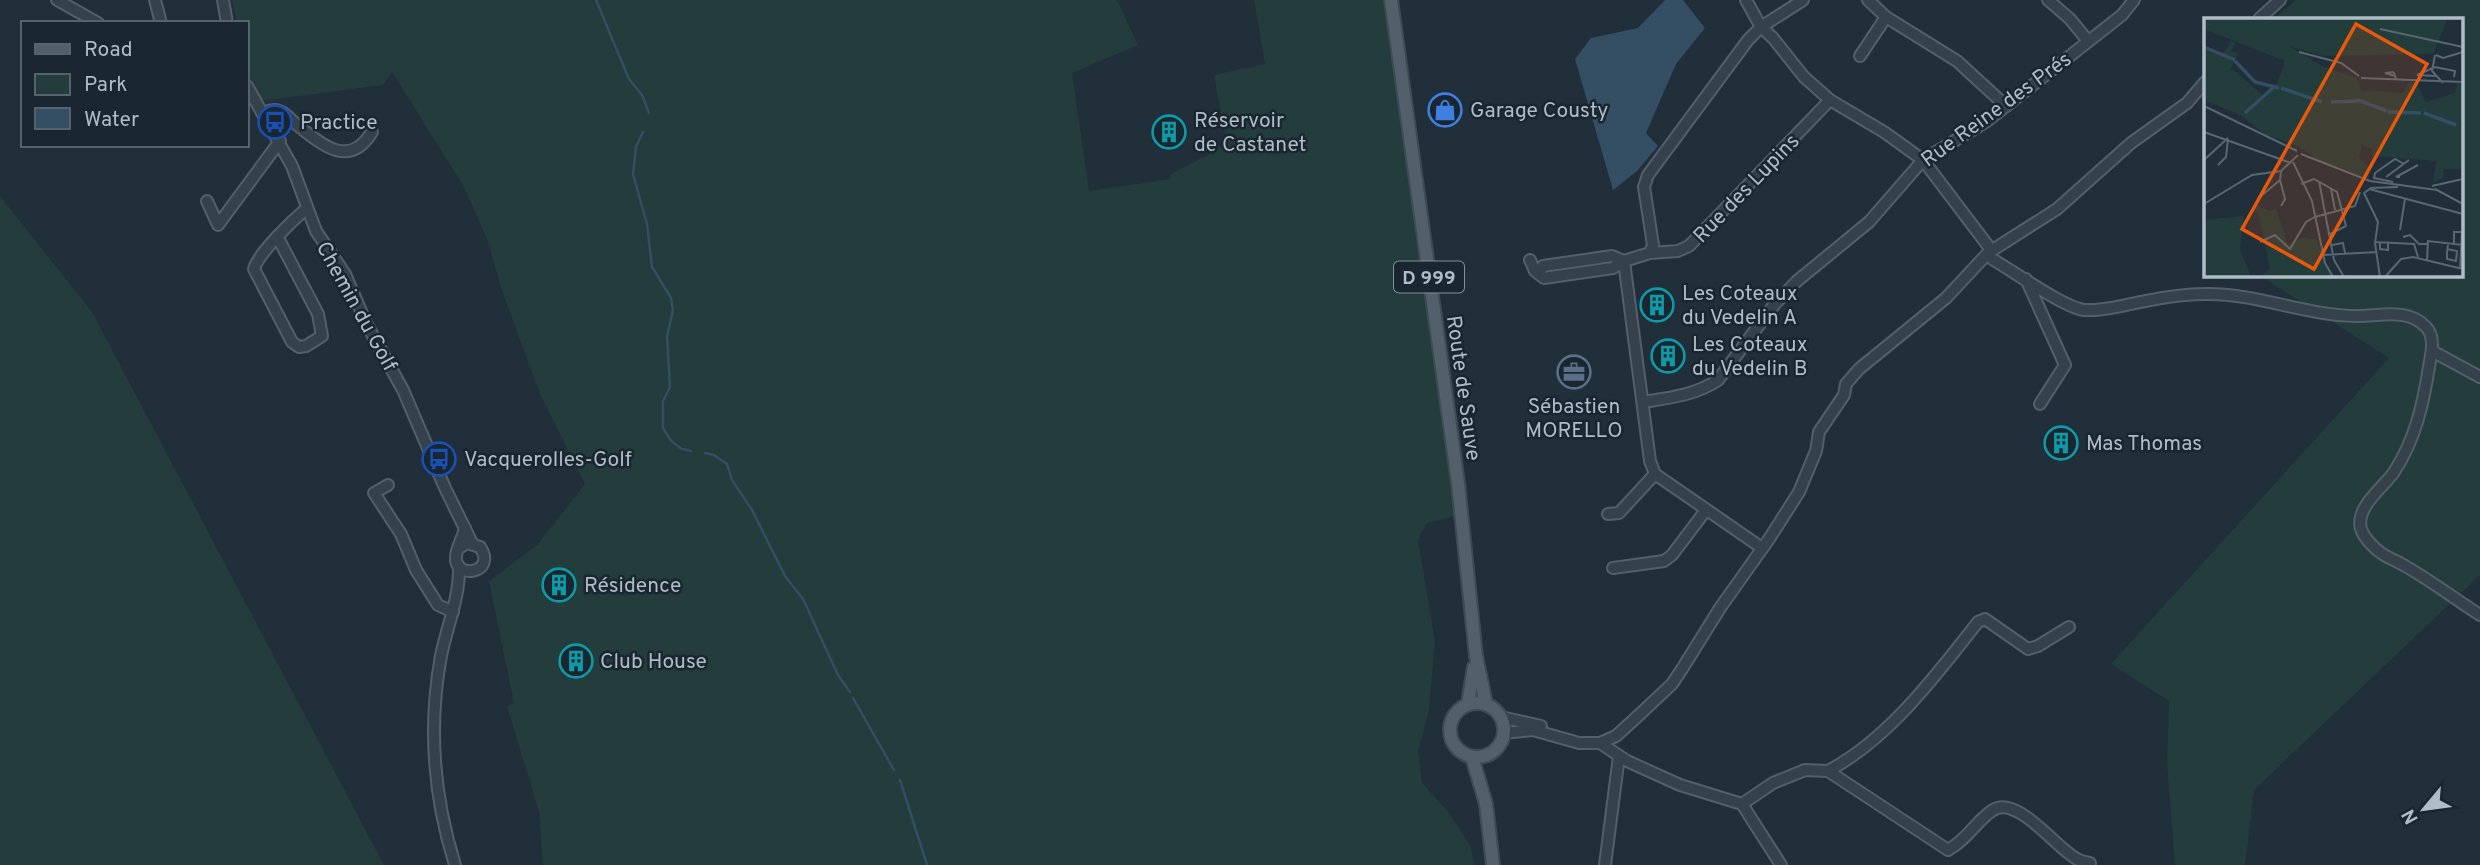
<svg xmlns="http://www.w3.org/2000/svg" width="2480" height="865" viewBox="0 0 2480 865" font-family="Overpass,sans-serif">
<style>
.green{fill:#233c3c}
.water{fill:#344e63}
.lines{fill:none;stroke-linecap:round;stroke-linejoin:round}
.stream{stroke:#344e63;stroke-width:2.5}
.minor-casing{stroke:#535f69;stroke-width:14}
.major-casing{stroke:#3e4a54;stroke-width:16}
.minor{stroke:#35414b;stroke-width:10}
.major{stroke:#53606c;stroke-width:12}
.labels{text-anchor:middle;stroke-width:5;stroke-linejoin:round;paint-order:stroke}
.shield{fill:#1a2630;stroke:#838f9a;stroke-width:2}
.shield-label{font-size:19px;font-weight:bold;fill:#b0bcc7}
.street-label{font-size:21px;fill:#b0bcc7;stroke:#1a2630}
.poi-label{font-size:21px;fill:#b0bcc7;stroke:#1a2630;text-anchor:start}
.inset-river{fill:none;stroke:#344e63;stroke-width:3.5}
.inset-road{fill:none;stroke:#5a6773;stroke-width:2}
.view{fill:#e8590c;fill-opacity:0.15;stroke:#e8590c;stroke-width:3.5}
.inset-edge{fill:none;stroke:#b0bcc7;stroke-width:3.5}
</style>
<rect width="100%" height="100%" fill="#212f3b"/>
<!-- green -->
<g class="green">
<path d="M232,0h885l21,45 -66,28 17,118 81,-12 1,-5 56,-29 -13,-70 51,-11 -11,-64h130l71,516 -28,7 -9,17 17,101 -6,69 -11,42 4,31 27,30 22,34 3,18h-931l-4,-53 -32,-106 7,-3 -25,-122 49,-37 47,-60 -45,-90 -39,-106 -12,-44 -25,-57 -72,-115 -9,13 -122,16 -14,-29v-49h-10z"/>
<path d="M2296,0h184v575l-226,215 -9,75h-70l-8,-100 2,-64 -58,-37 278,-306 -130,-83h202v-256h-187z"/>
<path d="M0,196l92,116 292,553h-384z"/>
</g>
<!-- water -->
<path class="water" d="M1665,0h18l22,28 -29,36 -30,69 12,13 -21,25 -24,19 -38,-131 16,-21 47,-10z"/>
<g class="lines">
<!-- stream -->
<g class="stream">
<path d="M596,0l33,79 13,16 7,18"/>
<path d="M643,132l-7,15 -3,27 14,50 5,43 19,31 2,12 -6,27 3,50 -7,14v27l8,13 11,8 9,2"/>
<path d="M705,453l9,2 13,9 5,16 20,30 33,66 18,23 35,76 12,17"/>
<path d="M853,698l41,72"/>
<path d="M900,780l27,85"/>
</g>
<defs>
<g id="minor">
<path d="M57,0l41,23"/>
<path d="M155,0l6,23"/>
<path d="M223,0l4,23"/>
<path d="M1746,0l15,27 12,11 31,39 26,23 54,32 39,28 69,91"/>
<path d="M1868,0l18,17 71,44 49,45"/>
<path d="M2048,0l22,19 18,22"/>
<path d="M2259,19l21,-19"/>
<path d="M1860,56l26,-39"/>
<path d="M247,86l45,80 24,65 29,43 22,51 36,65 42,98 27,55"/>
<path d="M263,113c3,-1 6,-3 10,-3 9,-1 16,8 23,14 26,21 53,45 76,8"/>
<path d="M207,201l11,24 62,-84"/>
<path d="M278,238l40,76 4,22 -16,10 -7,1 -7,-5 -38,-73c5,-17 39,-49 53,-61"/>
<path d="M1650,253l28,-2 11,-5 141,-146"/>
<path d="M1988,253l4,6c21,12 71,48 92,51 16,1 32,-3 47,-6 25,-5 49,-10 74,-10 53,-1 103,23 156,22 23,-1 48,-7 65,11 10,10 5,28 3,40 -6,38 -14,73 -35,105 -11,16 -39,35 -33,57 3,9 13,19 20,24 7,5 16,8 24,13 25,14 50,33 75,49"/>
<path d="M1530,260l5,11 9,7 69,-10 11,-7 26,-8 3,-8 -9,-58 4,-12 100,-135 13,-13 42,-27"/>
<path d="M1624,261l26,200 5,13 107,74"/>
<path d="M1539,272l4,-6 69,-10 12,5"/>
<path d="M2026,279l39,86 -25,39"/>
<path d="M2432,351l48,26"/>
<path d="M1643,402c26,-4 53,-7 75,-22l56,-75 23,-24 72,-59 54,-62 64,-39 135,-106 12,-15"/>
<path d="M388,485l-14,8 27,41 15,36 22,35 15,7"/>
<path d="M1608,514l11,-1 36,-39"/>
<path d="M459,548l8,-5 13,4c18,27 -27,33 -24,9 1,-9 7,-19 9,-28"/>
<path d="M1613,568l51,-7 8,-6 34,-45"/>
<path d="M1501,717l40,9"/>
<path d="M1504,733l29,-3 46,13h21l27,18 53,24 62,19 39,61"/>
<path d="M1600,743l16,-7 23,-21 33,-31 10,-15 38,-61 49,-69 30,-47 17,-41 3,-19 25,-37 2,-11 13,-15 87,-71 42,-45 69,-44 74,-66 56,-40 18,-21"/>
<path d="M1828,771c62,-33 107,-95 150,-149l7,-3 43,30 10,-3 31,-19"/>
<path d="M1742,804l31,-21 32,-13 23,1 120,79c19,-10 28,-29 45,-40 25,-16 66,42 86,50 3,2 7,2 11,3"/>
<path d="M455,865c-21,-67 -27,-139 -14,-209 6,-30 19,-59 18,-90"/>
<path d="M1605,865l14,-109"/>
</g>
<g id="major">
<path d="M1391,0l67,483 18,173 10,48"/>
<circle cx="1477" cy="730" r="27"/>
<path d="M1468,704l6,-37"/>
<path d="M1472,757l14,47 7,61"/>
</g>
</defs>
<!-- minor casing -->
<use href="#minor" class="minor-casing"/>
<!-- major casing -->
<use href="#major" class="major-casing"/>
<!-- minor -->
<use href="#minor" class="minor"/>
<!-- major -->
<use href="#major" class="major"/>
</g>
<!-- icons -->
<defs>
<symbol id="shop-ring" viewBox="-11 -11 22 22"><circle r="9.5" fill="#1a2630" stroke="#3f7fe0" stroke-width="1.5"/><path d="M-5-2.5h2.3a2.7 3.5 0 0 1 5.4 0H5L5.5 6h-11ZM-1.5-2.5h3a1.5 2.3 0 0 0-3 0Z" fill="#3f7fe0"/></symbol>
<symbol id="bus-ring" viewBox="-11 -11 22 22"><circle r="9.5" fill="#1a2630" stroke="#1a4fb4" stroke-width="1.5"/><path d="M-5-6H5V4H4V6H2V4H-2V6H-4V4H-5ZM-3.5-4V0h7V-4ZM-3.5 1.2v1.5H-2V1.2ZM2 1.2v1.5H3.5V1.2Z" fill="#1a4fb4"/></symbol>
<symbol id="building-ring" viewBox="-11 -11 22 22"><circle r="9.5" fill="#1a2630" stroke="#0f9aa8" stroke-width="1.5"/><path d="M-4-6H4V6H1V3H-1V6H-4ZM-2.5-4.3h1.7v1.8h-1.7ZM.8-4.3h1.7v1.8H.8ZM-2.5-1h1.7V.8h-1.7ZM.8-1h1.7V.8H.8Z" fill="#0f9aa8"/></symbol>
<symbol id="office-ring" viewBox="-11 -11 22 22"><circle r="9.5" fill="#1a2630" stroke="#5c6f8a" stroke-width="1.5"/><path d="M-6-3h4V-5.5h4V-3h4V5H-6ZM-1-4.5V-3h2v-1.5ZM-6 0V1H6V0Z" fill="#5c6f8a"/></symbol>
</defs>
<g fill-rule="evenodd">
<use href="#shop-ring" x="1426" y="91" width="38" height="38"/>
<use href="#bus-ring" x="256" y="103" width="38" height="38"/>
<use href="#building-ring" x="1150" y="113" width="38" height="38"/>
<use href="#building-ring" x="1638" y="286" width="38" height="38"/>
<use href="#building-ring" x="1649" y="337" width="38" height="38"/>
<use href="#office-ring" x="1555" y="353" width="38" height="38"/>
<use href="#building-ring" x="2042" y="424" width="38" height="38"/>
<use href="#bus-ring" x="420" y="440" width="38" height="38"/>
<use href="#building-ring" x="540" y="566" width="38" height="38"/>
<use href="#building-ring" x="557" y="642" width="38" height="38"/>
</g>
<g class="labels">
<!-- shield labels -->
<rect class="shield" x="1394" y="261.5" width="70" height="31" rx="5"/>
<g class="shield-label">
<text x="1429" y="284">D 999</text>
</g>
<!-- street labels -->
<g class="street-label">
<text transform="translate(1996 109) rotate(-36)" y="7">Rue Reine des Prés</text>
<text transform="translate(1746 188) rotate(-46)" y="7">Rue des Lupins</text>
<text transform="translate(357 306) rotate(61)" y="7">Chemin du Golf</text>
<text transform="translate(1464 388) rotate(82)" y="7">Route de Sauve</text>
</g>
<!-- poi labels -->
<g class="poi-label">
<text x="1470" y="117">Garage Cousty</text>
<text x="1194" y="127">Réservoir<tspan x="1194" dy="24">de Castanet</tspan></text>
<text x="300" y="129">Practice</text>
<text x="1682" y="300">Les Coteaux<tspan x="1682" dy="24">du Vedelin A</tspan></text>
<text x="1692" y="351">Les Coteaux<tspan x="1692" dy="24">du Vedelin B</tspan></text>
<text x="1574" y="413" text-anchor="middle">Sébastien<tspan x="1574" dy="24">MORELLO</tspan></text>
<text x="2086" y="450">Mas Thomas</text>
<text x="464" y="466">Vacquerolles-Golf</text>
<text x="584" y="592">Résidence</text>
<text x="600" y="668">Club House</text>
</g>
</g>
<!-- overview -->
<g transform="translate(2204 18)">
<rect width="259" height="259" fill="#212f3b"/>
<path d="M0,0h244l-15,36 -110,2 -34,-10 35,21 33,11 4,12 42,3 7,-12 7,2 9,19 29,-9 2,-10h6v86h-19l-1,9 -10,5 3,-22 -64,-5v-7l-10,-4 -3,13 11,10 -2,10 -50,-18 -18,-13 -34,-12 -27,-21 -35,-14v-54l19,7 8,-12 5,2 -5,8 7,2 -9,20 4,-4 30,27 14,-12 8,-23 -81,-32zM51,186l15,7 6,-3 12,37 16,-8 13,3 15,37h-73l11,-8 -11,-55 -7,-5zM40,198l-4,33 11,28h-47v-57z" fill="#233c3c"/>
<path class="inset-river" d="M0,29l31,13M31,43l20,21 24,6M77,70l41,14M154,82l29,11M127,84l27,-1M184,94l33,1M41,95l30,-27M220,95l32,12"/>
<path class="inset-road" d="M176,11l83,18M95,34l42,11 18,13M231,37l-3,16 11,12M232,37l7,3 20,-6M191,58l-10,-3 8,-1 1,1 2,6v1M232,58l-19,-1 18,-8 20,4 -1,6M157,60l102,4M0,88l93,45M0,114l87,31M97,136l69,27 67,9M0,142l24,-22M89,144l19,39 13,62 8,14M14,147l8,-8 2,-18M182,159l23,-17M196,159h-4l22,-12M76,162l5,19 -4,7M115,163l15,79 10,17M189,164l-19,-4 1,-5 20,-14 9,5M97,166l13,-5 23,13 9,34 -18,9M228,168l31,-7M127,171l4,21M165,171l94,25M231,171l28,15M56,179l20,-17 1,-9M0,186l48,-29 29,-4 17,-16M111,199l40,-11 5,-14M196,212l5,-31M199,219l7,-2 9,9h9M56,224l15,-7 15,14 16,-27 9,-5M171,224l39,2 4,13M176,224v7l8,1v-8M128,227l11,-2 2,10M250,227v-13h9M243,231l10,2 -1,10 -9,-2v-7l1,-7M119,237l54,-3M223,243l1,-20 35,4M256,250l2,-36M176,259l-5,-34 3,-21 -14,-29 7,-5 27,-1M181,259l16,-18 12,-2 50,12"/>
<path class="view" d="M152,6l71,40 -113,205 -72,-40z"/>
<rect width="259" height="259" class="inset-edge"/>
</g>
<!-- legend -->
<rect x="21" y="21" width="228" height="126" fill="#1a2630" stroke="#56626c" stroke-width="2"/>
<rect x="35" y="44" width="35" height="10" fill="#53606c" stroke="#56626c" stroke-width="2"/>
<text x="84" y="56" font-size="21" fill="#b0bcc7">Road</text>
<rect x="35" y="74" width="35" height="21" fill="#233c3c" stroke="#56626c" stroke-width="2"/>
<text x="84" y="91" font-size="21" fill="#b0bcc7">Park</text>
<rect x="35" y="108" width="35" height="21" fill="#344e63" stroke="#56626c" stroke-width="2"/>
<text x="84" y="126" font-size="21" fill="#b0bcc7">Water</text>
<!-- north arrow -->
<g transform="translate(2424 809) rotate(241)" stroke="#1a2630" stroke-width="5" paint-order="stroke">
<path d="M0-5L12 26L0 18L-12 26Z" fill="#b0bcc7"/>
<text y="-10" font-size="19" font-weight="bold" text-anchor="middle" fill="#b0bcc7">N</text>
</g>
</svg>
